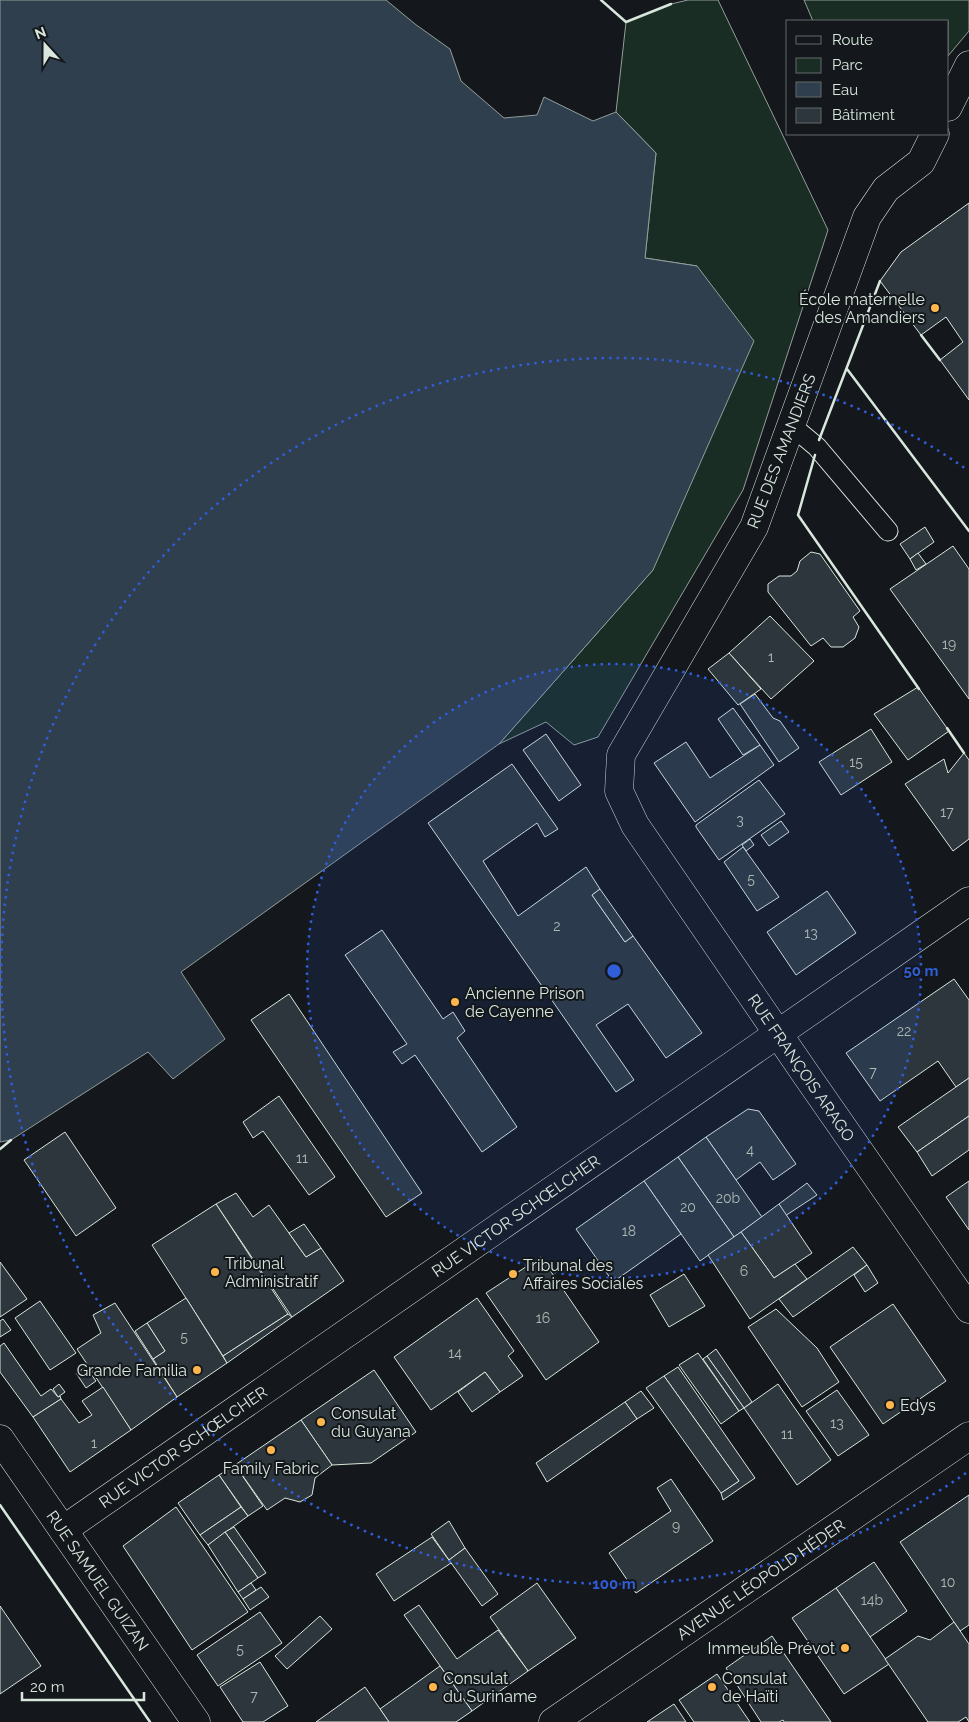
<svg xmlns="http://www.w3.org/2000/svg" width="969" height="1722" viewBox="0 0 969 1722" font-family="Raleway,sans-serif">
<style>
.green{fill:#1a2d24;stroke:#939e99}
.water{fill:#2f3f4d;stroke:#939e99}
.building{fill:#2c363c;stroke:#d8e6dc}
.lines{fill:none;stroke-linecap:round;stroke-linejoin:round}
.service-casing{stroke:#d8e6dc;stroke-width:21}
.minor-casing{stroke:#d8e6dc;stroke-width:29}
.tertiary-casing{stroke:#d8e6dc;stroke-width:29}
.service{stroke:#14181c;stroke-width:19}
.minor{stroke:#14181c;stroke-width:28}
.tertiary{stroke:#14181c;stroke-width:28}
.wall{stroke:#d8e6dc;stroke-width:2.5}
.ring{fill:none;stroke:#305dd8;stroke-width:2.5;stroke-dasharray:2.5 5}
.poi-dot{fill:#ffb74d;stroke:#14181c;stroke-width:2}
.labels{text-anchor:middle;stroke-width:4;stroke-linejoin:round;paint-order:stroke}
.number-label{font-size:14px;fill:#adbab4}
.poi-label{font-size:16px;fill:#d8e6dc;stroke:#14181c;text-anchor:start}
.street-label{font-size:16px;fill:#d8e6dc;stroke:#14181c}
.centre{fill:#305dd8;stroke:#14181c;stroke-width:2.5}
.ring-label{font-size:15px;text-anchor:middle;font-weight:bold;fill:#305dd8;stroke:#14181c;stroke-width:4;stroke-linejoin:round;paint-order:stroke}
</style>
<rect width="100%" height="100%" fill="#14181c"/>
<!-- green -->
<g class="green">
<path d="M688,0h30l110,230 -85,260 -145,247 -24,8 -28,-23 -47,22 154,-174 44,-304 -52,-8 11,-105 -40,-41 10,-90 45,-18z"/>
<path d="M804,0h165v31l-21,25v-35h-135z"/>
</g>
<!-- water -->
<path class="water" d="M0,0h386l29,24 35,25 11,32 43,37 33,-3 7,-18 49,24 23,-9 40,41 -11,105 52,8 57,75 -101,229 -154,174 -318,228 44,67 -52,40 -25,-27 -137,88 -11,2z"/>
<!-- building -->
<g class="building">
<path d="M969,203v197l-29,-40 23,-18 -17,-25 -25,18 -41,-54 21,-29z"/>
<path d="M925,527l9,15 -24,17 -10,-15z"/>
<path d="M953,546l16,23v130l-79,-110z"/>
<path d="M811,552l9,2 40,57 -7,6 6,10 -4,11 -12,9h-12l-8,-9 -12,8 -43,-54v-8l11,-8h12l6,-5 3,-10z"/>
<path d="M918,553l8,11 -10,6 -6,-11z"/>
<path d="M770,616l44,45 -43,38 -42,-46z"/>
<path d="M729,653l32,36 -23,16 -30,-36z"/>
<path d="M918,687l31,44 -41,29 -34,-46z"/>
<path d="M755,694l18,24 7,3 19,27 -20,14 -39,-58z"/>
<path d="M733,708l27,37 -17,10 -25,-36z"/>
<path d="M871,729l21,33 -51,33 -22,-33z"/>
<path d="M546,734l35,51 -22,16 -36,-51z"/>
<path d="M686,742l24,36 50,-33 14,20 -79,57 -41,-59z"/>
<path d="M964,753l5,7v79l-16,12 -48,-67 39,-25 4,14z"/>
<path d="M512,764l46,65 -13,8 -8,-14 -54,38 35,55 68,-49 14,22 -8,6 33,47 8,-6 69,97 -36,25 -38,-54 -32,21 38,55 -18,12 -188,-269z"/>
<path d="M759,780l26,34 -66,46 -23,-33v-2z"/>
<path d="M781,821l8,11 -20,14 -8,-11z"/>
<path d="M750,839l4,6 -8,6 -4,-6z"/>
<path d="M743,847l36,50 -22,14 -33,-49z"/>
<path d="M600,889l33,47 -8,6 -33,-47z"/>
<path d="M827,891l29,42 -60,42 -29,-43z"/>
<path d="M382,930l61,89 10,-7 12,19 -8,7 60,89 -35,25 -67,-97 -13,9 -9,-12 14,-8 -62,-89z"/>
<path d="M954,979l15,21v78l-13,9 -18,-26 -58,40 -34,-48z"/>
<path d="M289,994l133,199 -36,24 -135,-197z"/>
<path d="M969,1078v38l-52,36 -19,-25z"/>
<path d="M279,1096l56,81 -26,18 -46,-64 -10,7 -10,-16z"/>
<path d="M748,1109l11,2 37,53 -23,16 -13,-18 -24,18 -30,-43z"/>
<path d="M969,1116v34l-37,26 -15,-24z"/>
<path d="M65,1132l51,76 -40,28 -52,-76z"/>
<path d="M706,1137l56,80 -28,20 -56,-80z"/>
<path d="M678,1157l56,80 -34,24 -56,-80z"/>
<path d="M644,1181l37,53 -68,48 -37,-53z"/>
<path d="M969,1181v49l-23,-33z"/>
<path d="M807,1183l10,12 -32,21 -6,-12z"/>
<path d="M236,1193l17,24 16,-12 37,52 15,-9 23,33 -52,36 -76,-113z"/>
<path d="M216,1204l72,110 -65,42 -71,-111z"/>
<path d="M779,1204l33,49 -38,25 -33,-46z"/>
<path d="M304,1224l17,24 -15,9 -17,-24z"/>
<path d="M741,1232l33,46 21,-14 12,15 -57,40 -42,-64z"/>
<path d="M853,1247l14,18 -74,52 -14,-18z"/>
<path d="M541,1257l58,85 -53,38 -60,-87z"/>
<path d="M0,1262l27,37 -27,18z"/>
<path d="M867,1265l11,18 -13,9 -11,-17z"/>
<path d="M684,1274l21,32 -36,21 -19,-32z"/>
<path d="M186,1298l41,65 -50,34 -24,-38 12,-8 -18,-28z"/>
<path d="M477,1298l37,53 -6,5 15,20 -23,16 -15,-20 -54,38 -37,-53z"/>
<path d="M40,1301l36,52 -26,17 -35,-52z"/>
<path d="M115,1303l62,94 -46,33 -54,-81 24,-16 -8,-18z"/>
<path d="M893,1304l53,77 -63,43 -53,-77z"/>
<path d="M776,1309l41,39 22,34 -37,25 -54,-80z"/>
<path d="M288,1314l4,3 -65,46 -4,-7z"/>
<path d="M3,1319l8,11 -11,7v-16z"/>
<path d="M147,1323l18,28 -12,8 -18,-28z"/>
<path d="M4,1343l37,53 10,-7 7,8 2,-1 1,3 -28,18 -33,-45v-26z"/>
<path d="M716,1349l36,53 -8,6 -37,-52z"/>
<path d="M698,1353l41,58 -18,13 -42,-59z"/>
<path d="M707,1356l37,52 -5,3 -36,-52z"/>
<path d="M86,1367l10,14 -10,7 -10,-15z"/>
<path d="M678,1367l77,111 -32,22 -2,-7 18,-12 -75,-105z"/>
<path d="M374,1370l42,62 -45,31 -39,2 -31,-45z"/>
<path d="M485,1372l15,20 -28,20 -14,-20z"/>
<path d="M664,1376l75,105 -18,12 -75,-105z"/>
<path d="M59,1384l6,8 -7,5 -5,-8z"/>
<path d="M778,1384l53,76 -34,25 -53,-77z"/>
<path d="M103,1387l28,43 -61,42 -37,-55 28,-18 18,24 13,-8 -10,-14z"/>
<path d="M837,1390l32,45 -31,21 -32,-45z"/>
<path d="M641,1391l13,17 -17,11 -12,-17z"/>
<path d="M625,1402l12,17 -90,63 -11,-19z"/>
<path d="M301,1420l31,45 -17,13 -3,17 -12,7 -15,-4 -18,12 -32,-45z"/>
<path d="M235,1465l28,41 -15,10 -29,-41z"/>
<path d="M219,1475l22,32 -41,28 -22,-32z"/>
<path d="M671,1479l42,62 -77,52 -27,-40 62,-42 -14,-23z"/>
<path d="M969,1495v130l-9,6 -60,-89z"/>
<path d="M176,1507l72,105 -56,38 -69,-104z"/>
<path d="M241,1507l7,9 -40,29 -8,-10z"/>
<path d="M449,1521l16,27 -16,12 -18,-26z"/>
<path d="M234,1527l32,46 -8,5 -33,-46z"/>
<path d="M225,1532l33,46 -20,14 -30,-47z"/>
<path d="M432,1537l19,26 -57,38 -18,-27z"/>
<path d="M465,1548l33,46 -16,12 -33,-46z"/>
<path d="M874,1562l33,49 -37,26 -34,-49z"/>
<path d="M251,1583l5,7 -13,9 -5,-7z"/>
<path d="M537,1583l39,55 -48,33 -38,-54z"/>
<path d="M261,1587l8,10 -19,13 -7,-11z"/>
<path d="M836,1588l53,76 -45,30 -52,-76z"/>
<path d="M419,1605l38,54 41,-29 30,41 -56,40 -68,-96z"/>
<path d="M0,1606l41,60 -41,28z"/>
<path d="M260,1612l22,31 -64,43 -21,-31z"/>
<path d="M320,1616l12,13 -45,40 -12,-13z"/>
<path d="M954,1622l15,22v78l-3,-5 -8,5h-30l-43,-63 33,-23 12,4z"/>
<path d="M772,1636l59,86h-47l-1,-2 -4,2h-18l-35,-54z"/>
<path d="M260,1662l28,44 -25,16h-20l-23,-35z"/>
<path d="M440,1666l32,45 -16,11h-67l-9,-13z"/>
<path d="M717,1674l33,48h-56l-15,-22z"/>
<path d="M365,1687l24,35h-73z"/>
<path d="M674,1704l12,18h-39z"/>
</g>
<g class="lines">
<defs>
<path id="service" d="M792,426l25,21 71,84"/>
<g id="minor">
<path d="M948,107l21,-42"/>
<path id="s1" d="M935,134l-14,28 -35,27 -19,28 -113,310 -133,228 -2,36 16,34 172,251 162,233"/>
<path id="s2" d="M0,1439l196,283"/>
<path id="s3" d="M63,1530l906,-629"/>
</g>
<g id="tertiary">
<path id="s4" d="M553,1722l416,-286"/>
</g>
</defs>
<!-- service casing -->
<use href="#service" class="service-casing"/>
<!-- minor casing -->
<use href="#minor" class="minor-casing"/>
<!-- tertiary casing -->
<use href="#tertiary" class="tertiary-casing"/>
<!-- service -->
<use href="#service" class="service"/>
<!-- minor -->
<use href="#minor" class="minor"/>
<!-- tertiary -->
<use href="#tertiary" class="tertiary"/>
<!-- wall -->
<g class="wall">
<path d="M601,0l25,22 45,-18"/>
<path d="M921,335l19,25"/>
<path d="M847,369l122,162"/>
<path d="M819,440l61,-159"/>
<path d="M815,455l-17,60 121,174"/>
<path d="M947,728l17,25"/>
<path d="M0,1149l11,-9"/>
<path d="M0,1505l150,217"/>
</g>
</g>
<!-- distance rings -->
<circle cx="614" cy="971" r="307" fill="#305dd8" fill-opacity=".12"/>
<g class="ring">
<circle cx="614" cy="971" r="307"/>
<path d="M966 1473A613 613 0 1 1 966 469"/>
</g>
<!-- markers -->
<g class="poi-dot">
<circle cx="935" cy="308" r="5"/>
<circle cx="455" cy="1002" r="5"/>
<circle cx="215" cy="1272" r="5"/>
<circle cx="513" cy="1274" r="5"/>
<circle cx="197" cy="1370" r="5"/>
<circle cx="890" cy="1405" r="5"/>
<circle cx="321" cy="1422" r="5"/>
<circle cx="271" cy="1450" r="5"/>
<circle cx="845" cy="1648" r="5"/>
<circle cx="433" cy="1687" r="5"/>
<circle cx="712" cy="1687" r="5"/>
</g>
<g class="labels">
<!-- number labels -->
<g class="number-label">
<text x="949" y="649">19</text>
<text x="771" y="662">1</text>
<text x="856" y="767">15</text>
<text x="947" y="817">17</text>
<text x="740" y="825">3</text>
<text x="751" y="884">5</text>
<text x="557" y="931">2</text>
<text x="811" y="938">13</text>
<text x="904" y="1036">22</text>
<text x="873" y="1077">7</text>
<text x="750" y="1155">4</text>
<text x="302" y="1163">11</text>
<text x="728" y="1203">20b</text>
<text x="688" y="1212">20</text>
<text x="629" y="1236">18</text>
<text x="744" y="1276">6</text>
<text x="543" y="1323">16</text>
<text x="184" y="1342">5</text>
<text x="455" y="1358">14</text>
<text x="837" y="1428">13</text>
<text x="787" y="1439">11</text>
<text x="94" y="1448">1</text>
<text x="676" y="1531">9</text>
<text x="948" y="1587">10</text>
<text x="872" y="1605">14b</text>
<text x="240" y="1654">5</text>
<text x="254" y="1701">7</text>
</g>
<!-- poi labels -->
<g class="poi-label">
<text x="925" y="305" text-anchor="end">École maternelle<tspan x="925" dy="18">des Amandiers</tspan></text>
<text x="465" y="999">Ancienne Prison<tspan x="465" dy="18">de Cayenne</tspan></text>
<text x="225" y="1269">Tribunal<tspan x="225" dy="18">Administratif</tspan></text>
<text x="523" y="1271">Tribunal des<tspan x="523" dy="18">Affaires Sociales</tspan></text>
<text x="187" y="1376" text-anchor="end">Grande Familia</text>
<text x="900" y="1411">Edys</text>
<text x="331" y="1419">Consulat<tspan x="331" dy="18">du Guyana</tspan></text>
<text x="271" y="1474" text-anchor="middle">Family Fabric</text>
<text x="835" y="1654" text-anchor="end">Immeuble Prévot</text>
<text x="443" y="1684">Consulat<tspan x="443" dy="18">du Suriname</tspan></text>
<text x="722" y="1684">Consulat<tspan x="722" dy="18">de Haïti</tspan></text>
</g>
<!-- street labels -->
<g class="street-label">
<text transform="translate(781 451) rotate(-69)" y="6">RUE DES AMANDIERS</text>
<text dy="6" stroke="none"><textPath href="#s1" startOffset="1071">RUE FRANÇOIS ARAGO</textPath></text>
<text dy="6" stroke="none"><textPath href="#s3" startOffset="551">RUE VICTOR SCHŒLCHER</textPath></text>
<text dy="6" stroke="none"><textPath href="#s3" startOffset="146">RUE VICTOR SCHŒLCHER</textPath></text>
<text dy="6" stroke="none"><textPath href="#s4" startOffset="252">AVENUE LÉOPOLD HÉDER</textPath></text>
<text dy="6" stroke="none"><textPath href="#s2" startOffset="172">RUE SAMUEL GUIZAN</textPath></text>
</g>
</g>
<circle cx="614" cy="971" r="8" class="centre"/>
<g class="ring-label">
<text x="921" y="976">50 m</text>
<text x="614" y="1589">100 m</text>
</g>
<!-- legend -->
<rect x="786" y="20" width="162" height="115" fill="#14181c" stroke="#626a69"/>
<rect x="796" y="36" width="25" height="8" fill="#14181c" stroke="#626a69"/>
<text x="832" y="45" font-size="15" fill="#d8e6dc">Route</text>
<rect x="796" y="58" width="25" height="15" fill="#1a2d24" stroke="#626a69"/>
<text x="832" y="70" font-size="15" fill="#d8e6dc">Parc</text>
<rect x="796" y="82" width="25" height="15" fill="#2f3f4d" stroke="#626a69"/>
<text x="832" y="95" font-size="15" fill="#d8e6dc">Eau</text>
<rect x="796" y="108" width="25" height="15" fill="#2c363c" stroke="#626a69"/>
<text x="832" y="120" font-size="15" fill="#d8e6dc">Bâtiment</text>
<!-- north arrow -->
<g transform="translate(45 45) rotate(339)" stroke="#14181c" stroke-width="4" paint-order="stroke">
<path d="M0-4L9 19L0 12L-9 19Z" fill="#d8e6dc"/>
<text y="-8" font-size="14" font-weight="bold" text-anchor="middle" fill="#d8e6dc">N</text>
</g>
<!-- scale -->
<path d="M22 1692v8h122v-8" fill="none" stroke="#d8e6dc" stroke-width="2.5"/>
<text x="30" y="1692" font-size="15" fill="#d8e6dc" stroke="#14181c" stroke-width="4" paint-order="stroke">20 m</text>
</svg>
